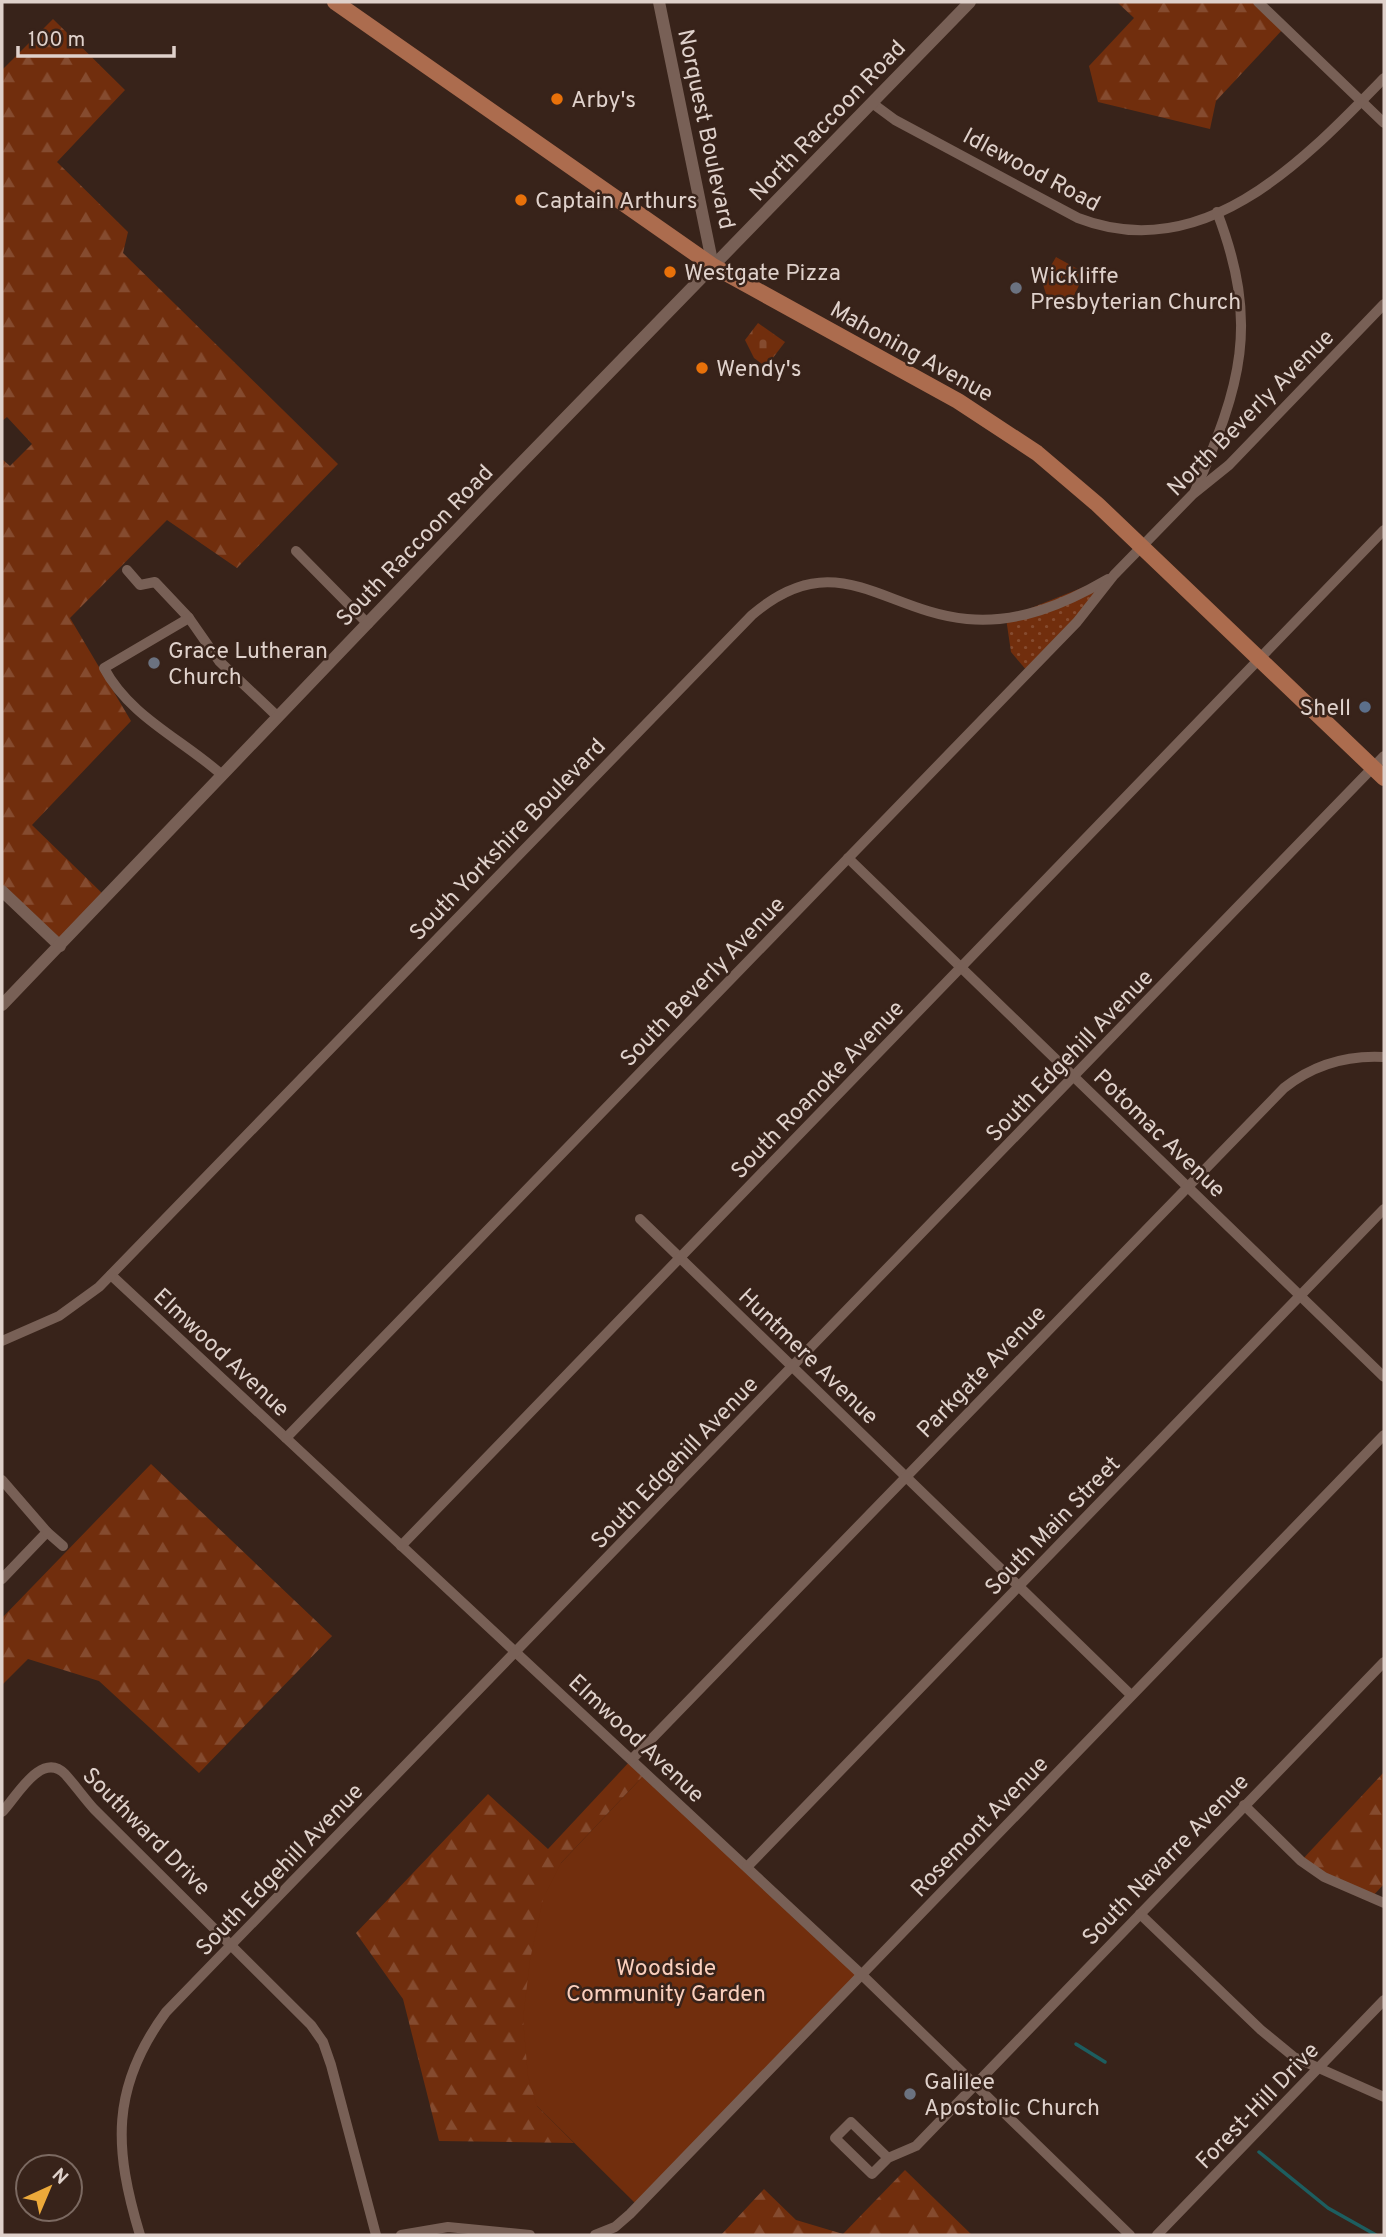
<svg xmlns="http://www.w3.org/2000/svg" width="1386" height="2237" viewBox="0 0 1386 2237" font-family="Overpass,sans-serif">
<style>
.grass{fill:url(#grass-dots)}
.forest{fill:url(#forest-firs)}
.cemetery{fill:url(#cemetery-stones)}
.green{fill:#712e0d}
.lines{fill:none;stroke-linecap:round;stroke-linejoin:round}
.stream{stroke:#1d5e60;stroke-width:3.5}
.minor{stroke:#786056;stroke-width:10}
.tertiary{stroke:#786056;stroke-width:12}
.primary{stroke:#ac6c4e;stroke-width:16}
.food-dot{fill:#e8710a;stroke:#38231a;stroke-width:2.5}
.worship-dot{fill:#6b7280;stroke:#38231a;stroke-width:2.5}
.service-dot{fill:#5c6f8a;stroke:#38231a;stroke-width:2.5}
.labels{text-anchor:middle;stroke-width:5;stroke-linejoin:round;paint-order:stroke}
.poi-label{font-size:23px;fill:#dfd1cb;stroke:#38231a;text-anchor:start}
.street-label{font-size:23px;fill:#dfd1cb;stroke:#38231a}
.park-label{font-size:23px;fill:#facfbd;stroke:#38231a}
</style>
<defs>
<pattern id="grass-dots" width="8" height="8" patternUnits="userSpaceOnUse" patternTransform="scale(1.75)"><rect width="8" height="8" fill="#712e0d"/><path d="M2 2h.1M6 6h.1" fill="none" stroke="#854b2f" stroke-width="1.8" stroke-linecap="round"/></pattern>
<pattern id="forest-firs" width="22" height="20" patternUnits="userSpaceOnUse" patternTransform="scale(1.75)"><rect width="22" height="20" fill="#712e0d"/><path d="M5 1l3.5 6h-7zM16 11l3.5 6h-7z" fill="#854b2f"/></pattern>
<pattern id="cemetery-stones" width="16" height="16" patternUnits="userSpaceOnUse" patternTransform="scale(1.75)"><rect width="16" height="16" fill="#712e0d"/><path d="M2 7V4a2 2 0 0 1 4 0v3zM10 15v-3a2 2 0 0 1 4 0v3z" fill="#854b2f"/></pattern>
</defs>
<rect width="100%" height="100%" fill="#38231a"/>
<!-- grass -->
<path class="grass" d="M1114,575l-86,97 -17,-20 -5,-34z"/>
<!-- forest -->
<g class="forest">
<path d="M1117,2h141l26,26 -68,73 -6,28 -112,-27 -9,-36 45,-48z"/>
<path d="M53,19l72,71 -68,72 71,70 -5,21 215,211 -101,104 -70,-48 -97,98 61,103 -99,104 74,72 -46,49 -58,-55v-432l8,7 22,-22 -25,-27 -5,4v-351z"/>
<path d="M151,1464l181,172 -133,137 -100,-92 -71,-22 -26,26v-67z"/>
<path d="M632,1759l14,14 -85,90 -24,243 37,37 -135,-2 -36,-142 -47,-66 132,-139 60,55z"/>
<path d="M1384,1772v112l-13,14 -70,-37z"/>
<path d="M905,2170l67,65h-251l43,-46 32,31 47,14z"/>
</g>
<!-- cemetery -->
<path class="cemetery" d="M758,323l27,19 -19,25 -12,-9 -9,-18z"/>
<!-- green -->
<g class="green">
<path d="M1056,257l29,16 -16,33 -23,-12 -4,-13z"/>
<path d="M646,1773l216,202 -224,231 -101,-100 -9,-30 -5,-57 7,-59 13,-61 18,-36z"/>
</g>
<g class="lines">
<!-- stream -->
<g class="stream">
<path d="M1076,2044l29,18"/>
<path d="M1259,2152l69,56 48,27"/>
</g>
<!-- minor -->
<g class="minor">
<path d="M1258,2l126,121"/>
<path d="M872,103l23,17 183,98c126,49 226,-58 306,-140"/>
<path d="M1195,491c46,-106 65,-167 22,-279"/>
<path d="M296,551l72,73"/>
<path d="M127,570l13,15 15,-3 34,36"/>
<path d="M222,775c-40,-36 -92,-58 -118,-107l85,-50 30,43 59,56"/>
<path d="M848,858l536,519"/>
<path d="M640,1219l491,476"/>
<path d="M111,1275l751,700 268,260"/>
<path d="M2,1341l57,-25 40,-29 653,-672c84,-72 131,-4 215,4 51,5 98,-15 141,-40"/>
<path d="M286,1438l791,-816 37,-47 79,-81 36,-29 155,-161"/>
<path d="M2,1480l45,52 -45,47"/>
<path d="M47,1532l16,14"/>
<path d="M401,1546l983,-1016"/>
<path d="M632,1759l652,-671c29,-23 64,-33 100,-31"/>
<path d="M1244,1805l57,56 23,16 60,26"/>
<path d="M2,1812c14,-14 39,-62 63,-38 10,11 19,24 29,35l217,216 12,17 8,23 45,170"/>
<path d="M747,1867l637,-658"/>
<path d="M1140,1914l121,116 33,27 90,40"/>
<path d="M888,2158l-37,-36 -16,16 37,36 16,-16 28,-12 468,-484"/>
<path d="M140,2235c-26,-86 -30,-147 26,-223l1218,-1256"/>
<path d="M401,2235l47,-8 82,8"/>
<path d="M595,2235l20,-8 15,-13 754,-779"/>
<path d="M1157,2235l227,-235"/>
</g>
<!-- tertiary -->
<g class="tertiary">
<path d="M659,2l54,264"/>
<path d="M2,891l58,55"/>
<path d="M2,1005l493,-515 475,-488"/>
</g>
<!-- primary -->
<path class="primary" d="M335,2l378,264 245,135 79,52 60,51 287,274"/>
</g>
<!-- markers -->
<g class="food-dot">
<circle cx="557" cy="99" r="7"/>
<circle cx="521" cy="200" r="7"/>
<circle cx="670" cy="272" r="7"/>
<circle cx="702" cy="368" r="7"/>
</g>
<g class="worship-dot">
<circle cx="1016" cy="288" r="7"/>
<circle cx="154" cy="663" r="7"/>
<circle cx="910" cy="2094" r="7"/>
</g>
<circle class="service-dot" cx="1365" cy="707" r="7"/>
<g class="labels">
<!-- poi labels -->
<g class="poi-label">
<text x="571" y="107">Arby's</text>
<text x="535" y="208">Captain Arthurs</text>
<text x="684" y="280">Westgate Pizza</text>
<text x="1030" y="283">Wickliffe<tspan x="1030" dy="26">Presbyterian Church</tspan></text>
<text x="716" y="376">Wendy's</text>
<text x="168" y="658">Grace Lutheran<tspan x="168" dy="26">Church</tspan></text>
<text x="1351" y="715" text-anchor="end">Shell</text>
<text x="924" y="2089">Galilee<tspan x="924" dy="26">Apostolic Church</tspan></text>
</g>
<!-- street labels -->
<g class="street-label">
<text transform="translate(827 120) rotate(-46)" y="8">North Raccoon Road</text>
<text transform="translate(707 129) rotate(78)" y="8">Norquest Boulevard</text>
<text transform="translate(1032 169) rotate(28)" y="8">Idlewood Road</text>
<text transform="translate(912 351) rotate(29)" y="8">Mahoning Avenue</text>
<text transform="translate(1250 412) rotate(-45)" y="8">North Beverly Avenue</text>
<text transform="translate(414 545) rotate(-46)" y="8">South Raccoon Road</text>
<text transform="translate(507 839) rotate(-46)" y="8">South Yorkshire Boulevard</text>
<text transform="translate(702 981) rotate(-46)" y="8">South Beverly Avenue</text>
<text transform="translate(1069 1055) rotate(-46)" y="8">South Edgehill Avenue</text>
<text transform="translate(817 1089) rotate(-46)" y="8">South Roanoke Avenue</text>
<text transform="translate(1160 1133) rotate(44)" y="8">Potomac Avenue</text>
<text transform="translate(222 1352) rotate(43)" y="8">Elmwood Avenue</text>
<text transform="translate(809 1356) rotate(44)" y="8">Huntmere Avenue</text>
<text transform="translate(981 1371) rotate(-46)" y="8">Parkgate Avenue</text>
<text transform="translate(674 1462) rotate(-46)" y="8">South Edgehill Avenue</text>
<text transform="translate(1052 1525) rotate(-46)" y="8">South Main Street</text>
<text transform="translate(637 1738) rotate(43)" y="8">Elmwood Avenue</text>
<text transform="translate(979 1826) rotate(-46)" y="8">Rosemont Avenue</text>
<text transform="translate(147 1831) rotate(45)" y="8">Southward Drive</text>
<text transform="translate(1165 1859) rotate(-46)" y="8">South Navarre Avenue</text>
<text transform="translate(279 1869) rotate(-46)" y="8">South Edgehill Avenue</text>
<text transform="translate(1257 2105) rotate(-46)" y="8">Forest-Hill Drive</text>
</g>
<!-- park labels -->
<g class="park-label">
<text x="666" y="1975">Woodside<tspan x="666" dy="26">Community Garden</tspan></text>
</g>
</g>
<!-- border -->
<rect width="1386" height="2237" fill="none" stroke="#dfd1cb" stroke-width="7"/>
<!-- north arrow -->
<g transform="translate(49 2188) rotate(44)"><circle r="33" fill="#38231a" stroke="#7b6961" stroke-width="2"/>
<path d="M0-5L12 26L0 18L-12 26Z" fill="#eca93a"/>
<text y="-10" font-size="19" font-weight="bold" text-anchor="middle" fill="#dfd1cb">N</text>
</g>
<!-- scale -->
<path d="M18 46v10h156v-10" fill="none" stroke="#dfd1cb" stroke-width="3.5"/>
<text x="28" y="46" font-size="21" fill="#dfd1cb" stroke="#38231a" stroke-width="5" paint-order="stroke">100 m</text>
</svg>
